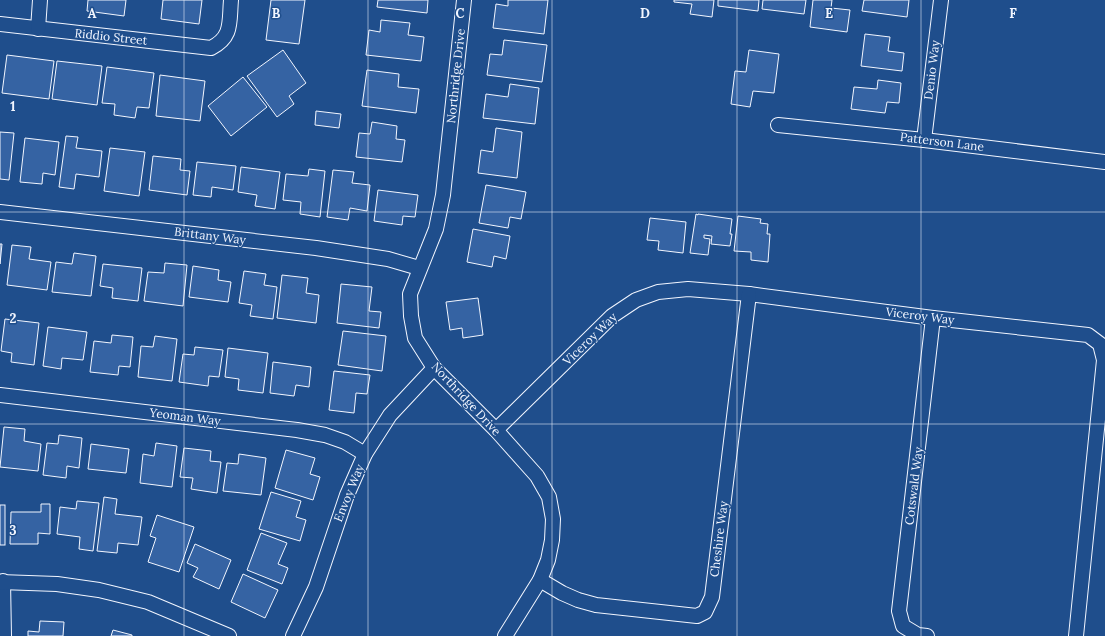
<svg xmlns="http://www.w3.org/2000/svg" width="1105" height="636" viewBox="0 0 1105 636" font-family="Lora,serif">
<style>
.building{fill:#3563a3;stroke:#f2f6ff}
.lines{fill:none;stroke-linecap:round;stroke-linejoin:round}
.minor-casing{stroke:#f2f6ff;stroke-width:16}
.minor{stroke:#1f4e8c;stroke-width:14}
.grid{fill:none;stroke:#f2f6ff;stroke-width:1;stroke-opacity:0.55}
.labels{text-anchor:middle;stroke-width:3;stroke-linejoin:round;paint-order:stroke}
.street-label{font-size:12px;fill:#f2f6ff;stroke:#1f4e8c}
.grid-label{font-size:13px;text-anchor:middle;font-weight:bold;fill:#f2f6ff;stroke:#1f4e8c;stroke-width:3;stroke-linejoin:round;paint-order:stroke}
</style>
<rect width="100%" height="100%" fill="#1f4e8c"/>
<!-- building -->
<g class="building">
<path d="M88,0h38l-2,16 -37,-5z"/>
<path d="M163,0h39l-3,24 -38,-5z"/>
<path d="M271,0h34l-6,44 -33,-4z"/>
<path d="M378,0h50l-1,13 -50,-6z"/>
<path d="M508,0h40l-4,34 -51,-6 3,-24 12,2z"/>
<path d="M674,0h40l-2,17 -22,-3 2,-10 -18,-2z"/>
<path d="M718,0h41l-1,11 -40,-5z"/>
<path d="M763,0h43l-2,14 -42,-5z"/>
<path d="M813,0h19l-1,8 19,2 -3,22 -37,-5z"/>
<path d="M864,0h45l-2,17 -45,-6z"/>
<path d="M381,20l29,3 -2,12 16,2 -3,24 -55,-6 3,-25 11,2z"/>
<path d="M865,34l25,3 -2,14 16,2 -2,18 -41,-5z"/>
<path d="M504,40l43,5 -5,37 -55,-7 3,-21 12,1z"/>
<path d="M283,50l23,33 -17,13 5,8 -17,13 -30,-41z"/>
<path d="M749,50l30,4 -5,39 -21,-2 -3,16 -19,-3 4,-33 11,1z"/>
<path d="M7,55l47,6 -5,38 -47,-6z"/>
<path d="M57,61l45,5 -5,39 -45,-6z"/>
<path d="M107,67l47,6 -5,35 -12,-1 -2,11 -21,-3 1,-11 -13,-1z"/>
<path d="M367,70l32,4 -1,13 21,2 -3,24 -54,-7z"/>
<path d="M160,75l45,6 -5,40 -44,-5z"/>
<path d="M243,77l24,30 -36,29 -23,-30z"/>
<path d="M878,80l23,3 -2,20 -12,-1 -2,11 -34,-4 3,-22 23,2z"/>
<path d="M510,84l29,4 -4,36 -52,-6 3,-24 22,3z"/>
<path d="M316,111l25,3 -2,14 -24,-3z"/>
<path d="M372,122l25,4 -1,13 9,1 -3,22 -46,-5 3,-24 11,1z"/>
<path d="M496,128l26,4 -5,46 -39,-5 3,-23 12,2z"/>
<path d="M0,132l14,1 -5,47 -9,-1z"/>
<path d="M66,136l12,1 -2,11 26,3 -3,26 -23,-3 -2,15 -15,-2z"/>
<path d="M25,138l34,4 -4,33 -12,-2 -1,11 -22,-2z"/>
<path d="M110,148l35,4 -6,44 -35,-5z"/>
<path d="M153,156l28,3 -1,11 10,1 -3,24 -38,-5z"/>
<path d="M197,162l39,4 -3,24 -21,-3 -1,10 -18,-2z"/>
<path d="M241,167l39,5 -5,37 -20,-3 2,-11 -19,-3z"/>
<path d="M309,169l16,2 -5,46 -20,-3 1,-12 -18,-2 3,-26 22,2z"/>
<path d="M333,170l21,2 -2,11 18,2 -3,26 -17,-3 -2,12 -21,-3z"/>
<path d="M486,185l40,7 -5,27 -11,-2 -2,11 -29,-5z"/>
<path d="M378,190l40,5 -3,22 -12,-1 -1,9 -28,-4z"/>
<path d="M696,214l2,1v-1l34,5 -2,15h2l-2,12 -19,-2 1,-8 -8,-1v3l6,1 -2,16 -18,-2z"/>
<path d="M738,216l23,3 -1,4 8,1 -1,10h3l-2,28 -17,-2v-8l-17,-1z"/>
<path d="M650,218l36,4 -3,31 -25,-3 1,-9 -12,-1z"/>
<path d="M473,229l37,7 -4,23 -12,-3 -2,11 -25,-5z"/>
<path d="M0,244h2l-2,20z"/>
<path d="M12,245l19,2 -2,12 22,3 -4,28 -40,-5z"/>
<path d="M74,253l22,3 -5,40 -39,-4 4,-30 16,2z"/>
<path d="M165,263l22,2 -4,41 -39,-5 4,-29 16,1z"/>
<path d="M103,264l39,4 -4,33 -26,-3 1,-10 -13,-2z"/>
<path d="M193,266l26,4 -1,10 13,2 -3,20 -39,-5z"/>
<path d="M244,271l22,3 -2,11 13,2 -4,32 -23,-3 2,-11 -13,-2z"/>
<path d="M282,275l26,3 -2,15 13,2 -3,28 -39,-5z"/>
<path d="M341,284l31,3 -3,24 12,1 -2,16 -42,-5z"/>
<path d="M478,298l5,37 -20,3 -1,-10 -12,2 -4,-28z"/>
<path d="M5,319l34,4 -5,42 -23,-3 1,-9 -11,-2z"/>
<path d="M48,327l39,5 -4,28 -21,-2 -1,11 -18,-3z"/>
<path d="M343,331l43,5 -4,35 -44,-6z"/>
<path d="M112,335l21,2 -3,30 -11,-1 -1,9 -28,-3 4,-31 17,2z"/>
<path d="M155,336l22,3 -5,42 -34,-4 3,-31 12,1z"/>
<path d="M195,347l28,3 -4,27 -10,-1 -1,10 -29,-4 4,-28 11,1z"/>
<path d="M228,348l40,5 -5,40 -25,-3 1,-11 -14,-2z"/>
<path d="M273,362l38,5 -2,20 -13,-2 -2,11 -24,-3z"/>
<path d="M334,371l36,4 -3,19 -11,-1 -2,20 -25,-3z"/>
<path d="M4,427l21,2 -1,12 17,3 -3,27 -38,-4z"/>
<path d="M59,435l23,3 -3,30 -12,-2 -1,12 -23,-3 4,-32 11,1z"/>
<path d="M156,443l21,3 -5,41 -32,-4 3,-29 11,2z"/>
<path d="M91,444l38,5 -3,24 -38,-4z"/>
<path d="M184,448l27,3 -1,10 11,1 -4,31 -26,-4 2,-11 -13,-1z"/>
<path d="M286,450l29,8 -5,16 10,3 -7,23 -38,-12z"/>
<path d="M239,454l27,4 -5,37 -38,-4 4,-28 11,1z"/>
<path d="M271,492l30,9 -5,16 10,3 -6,21 -41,-12z"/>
<path d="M104,497l13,2 -2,15 27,3 -4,28 -20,-2 -1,10 -20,-2z"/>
<path d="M77,501l22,2 -6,48 -14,-2 1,-12 -23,-3 3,-27 16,2z"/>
<path d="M41,504h9v30l-12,-1v11h-28l1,-32h30z"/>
<rect x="0" y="505" width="5" height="40"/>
<path d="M157,515l37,12 -15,45 -31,-10 8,-24 -6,-2z"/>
<path d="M261,533l26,10 -9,21 10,4 -6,16 -35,-14z"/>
<path d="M195,544l36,16 -12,29 -26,-12 5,-9 -11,-5z"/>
<path d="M243,574l35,16 -13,28 -34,-16z"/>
<path d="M40,621l24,1 -1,14h-35v-5l11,1z"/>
<path d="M113,630l19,5v1h-21z"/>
</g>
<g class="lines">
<defs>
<g id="minor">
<path d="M464,0l-21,195 -7,34 -26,65 1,22 4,22 19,30 62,62 41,46 12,21 4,22 -1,21 -4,20 -8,20 -35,56"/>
<path d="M0,24l211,24c22,-11 18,-26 20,-48"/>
<path d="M38,29l2,-29"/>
<path d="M778,125l146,15 181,22"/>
<path d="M924,140l17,-140"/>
<path d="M0,212l316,36 72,11 31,9"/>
<path d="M0,395l297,35 28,5 20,7 20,12"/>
<path d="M496,430l116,-114 24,-16 22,-8 30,-3 61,5 184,24 155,17 12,9 4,16 -28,276"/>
<path d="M540,580l22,13 16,7 18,5 101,11 8,-4 7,-15 37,-303"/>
<path d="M3,581l1,55"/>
<path d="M0,582l57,2 42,6 49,12 81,34"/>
<path d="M293,636l23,-49 31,-92 18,-41 25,-39 44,-47"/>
<path d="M927,636l-9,-1 -15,-9 -4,-15 34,-293"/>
</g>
</defs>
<!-- minor casing -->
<use href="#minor" class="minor-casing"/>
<!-- minor -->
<use href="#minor" class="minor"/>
</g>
<!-- grid -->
<path class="grid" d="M184,0v636M368,0v636M552,0v636M737,0v636M921,0v636M0,212h1105M0,424h1105"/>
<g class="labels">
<!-- street labels -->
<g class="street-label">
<text transform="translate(111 37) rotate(6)" y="4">Riddio Street</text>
<text transform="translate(932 70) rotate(-83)" y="4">Denio Way</text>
<text transform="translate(456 76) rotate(-84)" y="4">Northridge Drive</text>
<text transform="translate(942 142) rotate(7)" y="4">Patterson Lane</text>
<text transform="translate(210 236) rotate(7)" y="4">Brittany Way</text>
<text transform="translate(920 316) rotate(7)" y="4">Viceroy Way</text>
<text transform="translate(590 339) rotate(-44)" y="4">Viceroy Way</text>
<text transform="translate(466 399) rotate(47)" y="4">Northridge Drive</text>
<text transform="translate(185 417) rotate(7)" y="4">Yeoman Way</text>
<text transform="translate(914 486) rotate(-83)" y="4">Cotswald Way</text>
<text transform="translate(349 493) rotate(-68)" y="4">Envoy Way</text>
<text transform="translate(719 539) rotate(-83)" y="4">Cheshire Way</text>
</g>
</g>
<g class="grid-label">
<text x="92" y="18">A</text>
<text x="276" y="18">B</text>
<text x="460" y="18">C</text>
<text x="645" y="18">D</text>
<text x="829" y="18">E</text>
<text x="1013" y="18">F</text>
<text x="13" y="111">1</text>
<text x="13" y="323">2</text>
<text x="13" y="535">3</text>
</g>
</svg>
